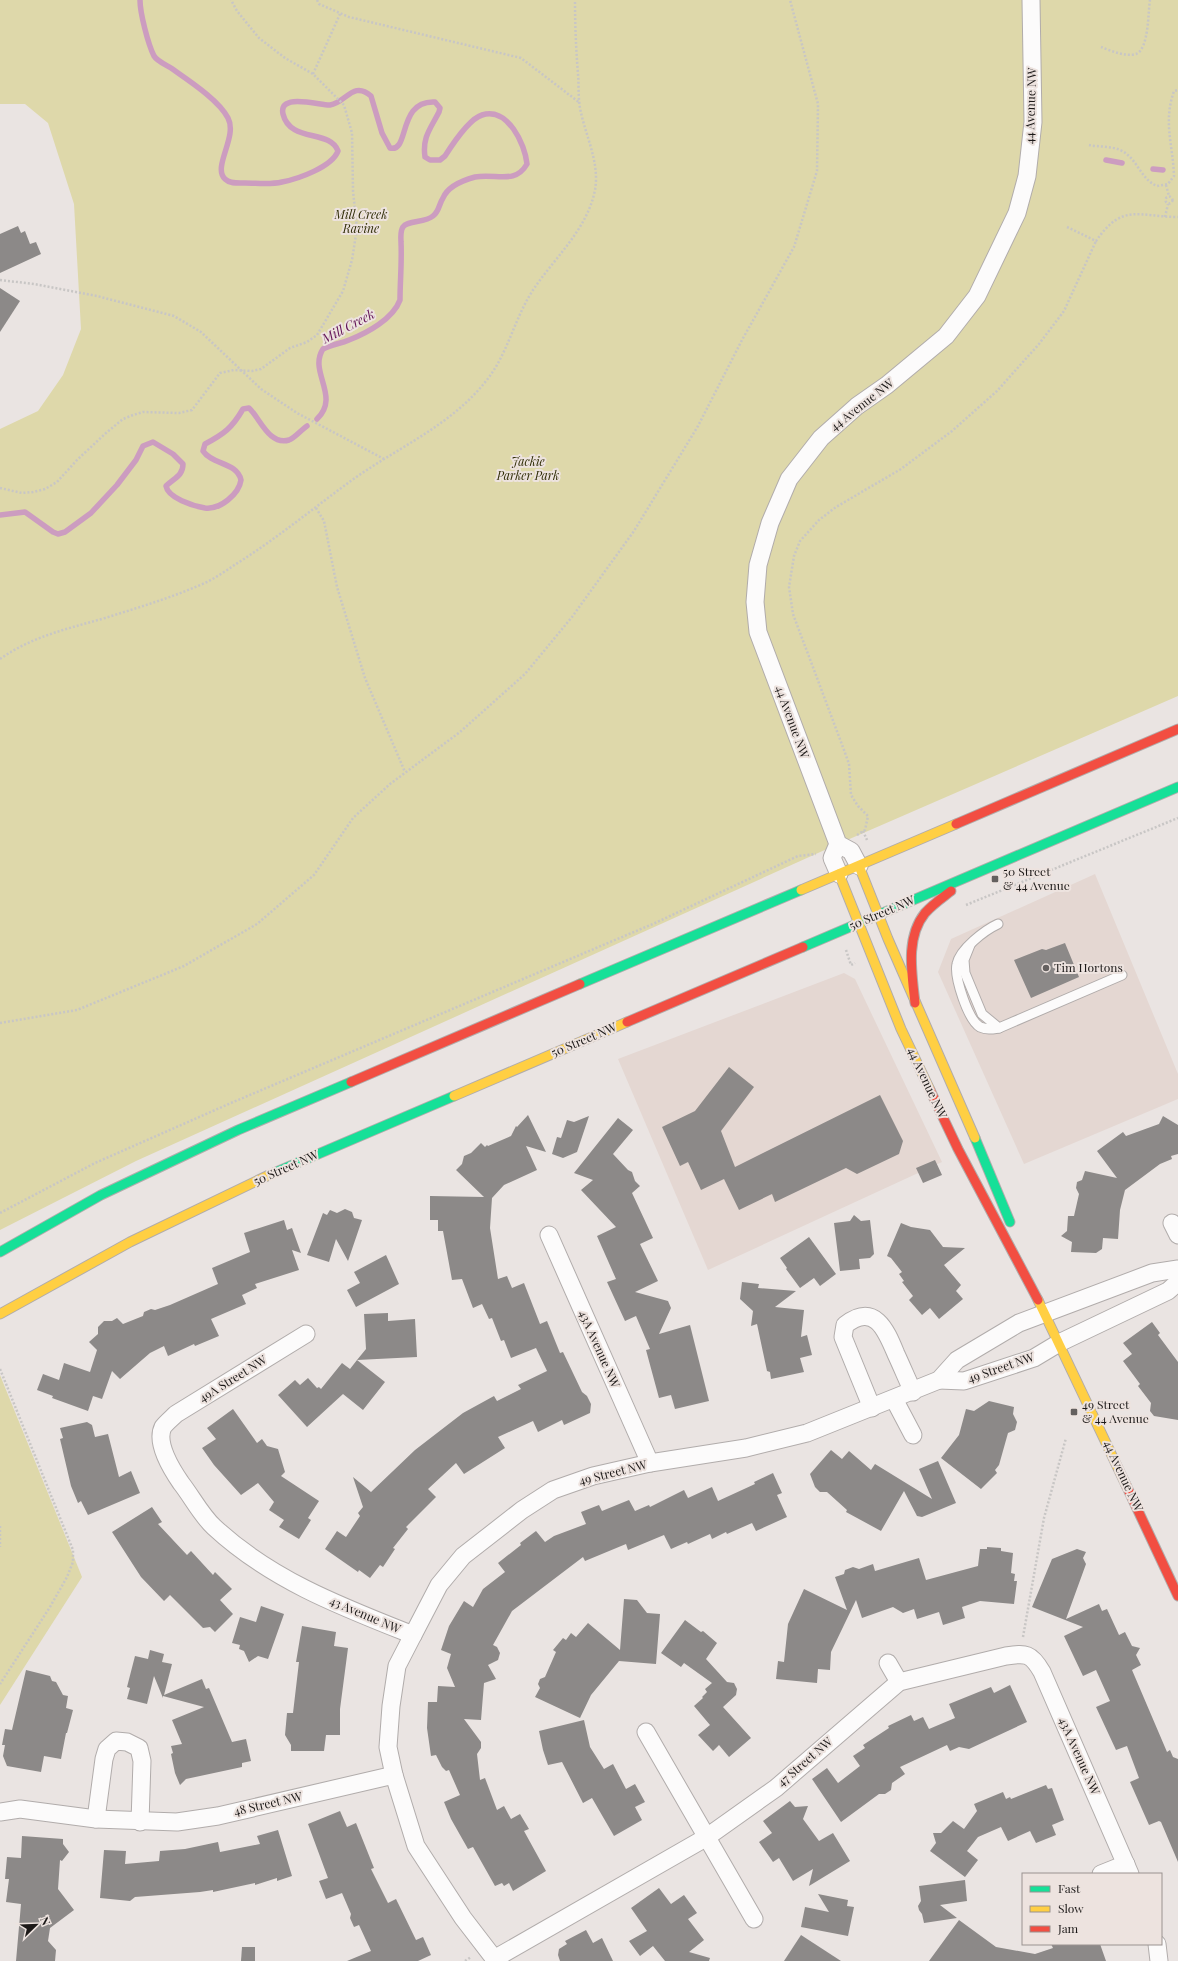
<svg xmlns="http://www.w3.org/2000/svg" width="1178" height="1961" viewBox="0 0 1178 1961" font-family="'Playfair Display',serif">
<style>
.built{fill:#e4d7d2}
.green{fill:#ded8aa}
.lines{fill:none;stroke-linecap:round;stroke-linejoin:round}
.stream{stroke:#cc9cc0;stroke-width:5.5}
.building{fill:#8c8988}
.lane-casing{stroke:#b1acab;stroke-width:11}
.street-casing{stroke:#b1acab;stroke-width:19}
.fast-casing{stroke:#b1acab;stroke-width:11}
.slow-casing{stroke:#b1acab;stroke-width:11}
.jam-casing{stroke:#b1acab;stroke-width:11}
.path{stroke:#c8c6c5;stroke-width:2.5;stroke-dasharray:2 2;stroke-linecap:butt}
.lane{stroke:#fcfbfb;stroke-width:9}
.street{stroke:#fcfbfb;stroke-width:17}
.fast{stroke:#16e098;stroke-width:9}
.slow{stroke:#ffcf43;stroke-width:9}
.jam{stroke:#f24e42;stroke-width:9}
.poi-dot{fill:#64605f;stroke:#ede3df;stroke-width:1.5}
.labels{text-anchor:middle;stroke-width:4;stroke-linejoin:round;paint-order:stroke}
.street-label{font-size:12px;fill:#1c1918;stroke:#ede3df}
.park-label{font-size:12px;font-style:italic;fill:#312e08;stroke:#ede3df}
.poi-label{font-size:12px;fill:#1c1918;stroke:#ede3df;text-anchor:start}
.water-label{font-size:13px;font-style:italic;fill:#621357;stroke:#ede3df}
</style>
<rect width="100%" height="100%" fill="#eae4e2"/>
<!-- built -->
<g class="built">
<path d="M1095,874l83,200v25l-154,65 -86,-192 13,-33z"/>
<path d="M844,973l11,6 87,183 -234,108 -90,-211z"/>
</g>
<!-- green -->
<g class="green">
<path d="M0,0h1178v696l-340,148 -702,317 -136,69v-801l38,-18 25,-36 18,-46 -7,-125 -26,-81 -23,-19h-25z"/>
<path d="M0,1375l82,202 -82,128z"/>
</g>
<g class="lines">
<!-- stream -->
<g class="stream">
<path d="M140,0c0,13 8,44 14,56 3,5 12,9 17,12 17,12 48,32 57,50 10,19 -16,49 -3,61 5,5 13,4 20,4 12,0 25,2 37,-1 16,-3 50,-15 56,-31 -8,-22 -48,-8 -55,-37 -5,-22 39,-8 47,-9 16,-2 23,-25 41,-9l11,37 8,15c20,5 7,-48 45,-46l5,6 -1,4c-8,16 -17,25 -14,45l5,3h10l5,-4c7,-11 24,-37 37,-41 26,-8 43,29 45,49 -12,21 -31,9 -52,13 -11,3 -27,9 -32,21 -4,6 -4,14 -10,18 -8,7 -26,4 -30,11 -3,4 -2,11 -2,15 1,20 -1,39 -1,58 -7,19 -33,33 -51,40 -9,4 -17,4 -26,9 -15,23 18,47 -6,70"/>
<path d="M1106,160l16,3"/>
<path d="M1153,169l10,1"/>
<path d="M0,515l25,-3 28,20 5,2 7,-2 26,-19 26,-28 19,-25 7,-14 10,-4 20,12 10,10c0,12 -9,14 -17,22 2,12 27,20 39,22 15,2 34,-14 36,-28 -4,-18 -29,-15 -38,-29l2,-7c19,-10 27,-16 38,-35l6,-1c11,10 20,38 40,32 6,-2 12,-10 18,-14"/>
</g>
</g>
<!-- building -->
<g class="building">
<path d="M18,226l3,7 4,-2 5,13 6,-2 5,12 -41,19v-39z"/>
<path d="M0,288l20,13 -20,31z"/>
<path d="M1065,943l14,34 -48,21 -17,-38 28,-11 4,1z"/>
<path d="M729,1067l25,20 -33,44 14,36 145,-72 23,46 -4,13 -42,20 -11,-6 -71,34 -3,-8 -33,16 -15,-31 -23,11 -13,-28 -8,4 -18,-39 33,-16z"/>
<path d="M528,1115l18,37 -20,-6 11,24 -33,15 -12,13 -2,30 8,51 9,-3 5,12 12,-5 16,41 7,-3 13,32 3,-1 19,40 5,4 4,8 -1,9 -26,12 -2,-5 -24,12 -5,-11 -35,16 7,11 -41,26 -8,-11 -28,26 8,8 -30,30 2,2 -15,19 2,1 -12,18 -3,-2 -10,13 -11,-8 -1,2 -33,-23 12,-18 9,6 14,-21 -2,-3 5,-6 -10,-30 18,15 44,-42 48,-37 31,-17 3,5 24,-12 -3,-4 29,-14 -11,-23 -25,10 -7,-18 -3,1 -9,-23 -3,1 -7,-15 -9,4 -11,-29 -10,1 -9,-49h-5v-11h-8v-24l54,1 -28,-27 6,-6 2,-8 7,-3 10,-10 4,4 2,-2 1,1 23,-10 5,-10 1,1z"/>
<path d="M589,1116l-12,36 -14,6 -11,-4 5,-17 4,1 6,-18 7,2z"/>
<path d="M1163,1116l15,9v29l-7,2 1,3 -12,5 -35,26 -5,20 -2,29 -15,-1 -1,11 -6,4 -25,-1 1,-10 -11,-6 6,-5 1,-15h6l5,-22 -3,-6 1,-6 5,-2 3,-9 32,7 -20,-27 26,-19 3,4 33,-12z"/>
<path d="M618,1118l15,12 -20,24 15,16 4,2 3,9 5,5 -8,7 21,45 -13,6 18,37 -23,11 33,9 3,7 -12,26 31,-9 19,76 -34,8 -4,-14 -12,3 -13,-48 4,-1 -14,-33 -11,5 -18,-39 9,-3 -19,-43 19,-9 -35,-37 12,-10 -19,-7z"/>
<path d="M935,1160l7,15 -19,8 -7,-15z"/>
<path d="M345,1209l7,3 2,6 8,2 -14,41 -12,-22 -7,23 -22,-7 16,-42 4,2 3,-5 7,3z"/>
<path d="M854,1215l7,6 9,-1 4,34 -4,4 -11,1 1,10 -20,2 -6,-48 16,-2z"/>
<path d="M284,1220l3,10 5,-2 9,25 -9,-3 7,20 -44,14 2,4 -15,7 4,9 -35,15 8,17 -24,10 -1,-2 -26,12 -4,-10 -14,7 -30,26 -8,-8 -10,28 -9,-3 -5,15 -36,-13 1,-2 -16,-6 6,-16 16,6 5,-17 26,9 7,-22 -8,-8 9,-8v-7l6,-6h8l5,-3 6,6 20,-8 1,-4 7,-3 4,1 15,-5 48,-21 -6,-16 38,-16 -6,-19z"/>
<path d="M901,1223l10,4 19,3 13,17 22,1 -21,17 17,20 -5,6 7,8 -24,20 -9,-11 -8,7 -13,-15 4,-4 -11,-14 2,-1 -5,-7 3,-2 -11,-14 -4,-2z"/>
<path d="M809,1237l27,37 -16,12 -6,-8 -14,10 -14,-19 1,-1 -7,-10z"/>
<path d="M386,1255l13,29 -43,23 -9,-17 13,-7 -6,-11z"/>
<path d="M742,1282l17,2 -1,4 38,3 -21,16 29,3 -3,27 6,-2 5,20 -12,3 4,14 -33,7 -1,-7 -3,-1 -10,-47 -6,2 2,-15 -13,-12z"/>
<path d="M388,1313v8l27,-2 2,38 -60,3 9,-11 -2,-35z"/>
<path d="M1152,1322l8,11 -2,2 20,27v58l-24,-4 -4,-5 1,-8 -13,-17 2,-2 -17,-23 9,-7 -9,-11z"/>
<path d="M357,1360l28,22 -22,28 -20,-16 -36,33 -29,-32 17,-15 5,5 8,-7 9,10 2,-1 2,2 21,-26 8,6z"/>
<path d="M989,1401l25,6 -1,7 4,8 -2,8 -7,3 -9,32 -4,5 2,3 -16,16 -40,-31 18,-23 7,-26 8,2z"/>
<path d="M233,1409l24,34 5,-4 5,7 11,3 7,23 -4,4 38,25 -11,17 3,2 -12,19 -20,-12 5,-7 -15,-10 5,-8 -16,-19 -17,12 -27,-30 -12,-17 14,-9 -9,-11z"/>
<path d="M87,1422l5,3 3,12 13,-3 11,43 12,-6 9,22 -52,22 -7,-14 -3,2 -7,-17 -11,-47 3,-1 -3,-10z"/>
<path d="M831,1450l11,9 7,-8 22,19 4,-6 57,35 -13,-30 19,-8 18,42 -34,14 -5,-1 -13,-25 -23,40 -35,-19 1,-2 -20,-18h-7l-5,-5 -5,-13z"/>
<path d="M773,1473l9,20 -5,2 10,22 -31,14 -4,-8 -25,11 -1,-2 -14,7 -2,-5 -22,10 -1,-2 -16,7 -7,-14 -36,15 -2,-6 -41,17 -2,-4 -71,54 -19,34 4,2 3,6 -2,7 -10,5 8,14 -12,4 -3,37 -17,-1 17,23v6l-4,6 3,26 5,-2 12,32 7,-4 7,13 9,-5 9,15 -5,2 22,40 -33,20 -4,-8 -5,3 -2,-3 -7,3 -22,-39 -5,2 -17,-30 -7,-17 16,-7 -11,-25 -3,1 -4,-4 -6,-12 -5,1 -4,-28 1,-26h9l1,-16 17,1 -8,-19 4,-14 -10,-4 8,-24 15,-25 9,6 10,-18 22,-17 -7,-9 23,-18 -1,-2 16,-12 9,11 9,-6 32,-12 -5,-12 18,-7 3,6 27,-11 6,11 14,-6 1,2 34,-17 4,8 24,-11 6,14 37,-17 -1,-2z"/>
<path d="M152,1507l10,15 -4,2 29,31 4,-4 22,24 2,-3 17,17 -12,11 13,14 -18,18 -5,-5 -7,1 -33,-33 -6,6 -23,-24 -29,-45z"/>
<path d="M987,1547l14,1v3l12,2 -2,20 4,1 -1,7h3l-3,23 -34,-3 -18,6 3,11 -22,7 -4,-13 -22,7 -3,-10 -11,4 -10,-6 -31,11 -6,-18 -25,52 -1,18 -12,-1 -1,14 -41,-4 2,-18 6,1 4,-38 16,-35 43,21 -12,-33 9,-3 1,-4 8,-3 6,2 14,-5 2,7 44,-13 7,22 52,-14 2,-17h7z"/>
<path d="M1077,1549l9,3 -3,6 3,6 -20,55 33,-15 3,7 5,-2 12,26 6,-3 7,14 8,2 -4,7 5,10 -9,5 35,82 3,-2 3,7 5,2v103l-17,-40 -2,-1 -10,4 -19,-43 9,-4 -12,-32 -11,4 -20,-43 14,-6 -14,-31 -13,6 -19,-40 19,-9 -51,-20 20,-48z"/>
<path d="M624,1599l13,1 10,13 13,1 -4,50 -37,-3 -28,34 -11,23 -45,-21 5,-9 -2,-4 2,-5 5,-2 11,-25 -3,-2 10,-12 3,2 5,-7 5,4 12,-14 32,27z"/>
<path d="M261,1606l23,8 -16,45 -10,-3 -9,6 -5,-11 -5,-2 1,-4 -8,-2 8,-26 16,5z"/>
<path d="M685,1620l16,12 2,-1 14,12 -11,16 21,23 7,1 3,6 -1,6 -13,12 28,31 -22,19 -10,-12 -6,6 -15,-16 12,-10 -16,-19 9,-8 -1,-1 5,-5 -2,-3 7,-6 -28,-20 -3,4 -20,-14z"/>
<path d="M302,1626l34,6 -2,14 14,2 -8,61v26h-14l-2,16h-33v-6l-6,-10 2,-22h6l6,-51h-3z"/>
<path d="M150,1650l14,4 -2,8 10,2 -8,31 38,-16 4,10 3,-1 23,54 14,-3 5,22 -9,2v4l-56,12 -6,6 -5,-12 -4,-19 2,-1 -2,-7 11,-2 -10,-24 32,-13 -41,-11v2l-9,-22 -7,28 -20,-5 3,-11 -3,-1 8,-31 13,3z"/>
<path d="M26,1670l24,6 2,5 4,1 7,13 5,1 -2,12 7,2 -6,23h-1l-5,26 -17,-3 -3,16 -34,-6 -4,-10 2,-11h-3l3,-16 7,1z"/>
<path d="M1010,1685l17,37 -58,27 -10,-2 -9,4 -3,-6 -47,22 5,7 -13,9 -1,7 -6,4h-6l-38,28 -29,-43 15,-11 11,15 22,-17 -7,-10 12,-8 -2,-3 26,-17 -1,-2 23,-11 3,6 9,-4 6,12 26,-11 -6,-14 42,-17 3,6z"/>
<path d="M584,1720l6,27 14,22 9,-5 13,25 9,-5 10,18 -10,5 7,13 -28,16 -22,-38 -9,5 -21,-41 -14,3 -5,-15 -4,-19z"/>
<path d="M1046,1785l2,4 4,-1 12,32 -12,5 4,10 -20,8 -6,-12 -22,10 -7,-14 -23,10 -11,14 11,9 -13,17 -35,-26 6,-8 -3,-10h8l12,-12 11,8 13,-18 -3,-7 29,-12 3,7 4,-2 1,2z"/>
<path d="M790,1801l5,6 13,-1 -5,13 16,22 14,-8 17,28 -41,25 4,-17 -20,12 -14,-23 -6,4 -14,-20 13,-9 -9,-12z"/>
<path d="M340,1811l7,16 9,-4 18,45 -3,1 17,34 8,-4 20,41 7,-3 8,18 -13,6h-71l24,-10 -12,-26 -5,2 -4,-9 1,-4 -9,-21 -16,6 -7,-18 9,-3 -20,-54z"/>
<path d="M278,1830l14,46 -15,5v-3l-22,7v-2l-42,9v-2l-13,2 -65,5 -5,4 -30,-3 4,-48 22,1 -1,13 34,-3 1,-10 25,-2 33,-7 2,10 40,-8 -3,-8z"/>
<path d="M22,1836l41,3v5l6,8 -7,9 -2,-1 -2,29 16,21 -24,18 -2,13 8,9 -1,11h-39l5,-57 -15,-2 3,-23h-4l2,-22 14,1z"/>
<path d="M965,1880l2,21 -27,4 17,13 -33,5 -2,-9 -3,-4 -1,-4 3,-5 -2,-15z"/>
<path d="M659,1888l12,16 13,-9 13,18 -9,6 16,21 -15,12 21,6 -1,3h-44l-12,-15 -13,10 -11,-15 18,-10 -16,-23z"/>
<path d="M818,1894l30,6 -1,6 7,1 -6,29 -47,-9 4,-20 24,5z"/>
<path d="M959,1920l37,27 39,7 18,-6 -2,-4h49l6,17h-177z"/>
<path d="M586,1930l7,13 9,-5 11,23h-53l-2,-6 1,-6 8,-5 -2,-3z"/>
<path d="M801,1935l40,26h-57z"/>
<path d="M242,1947h13v14h-14z"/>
</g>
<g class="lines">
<defs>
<g id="lane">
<path d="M998,924c-13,6 -38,25 -41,40 -3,13 11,56 23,63 7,3 12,2 19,1"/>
<path d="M970,945l-6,15 1,13 17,41 17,14 123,-53"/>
</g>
<g id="street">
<path d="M838,844l-6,14 7,16"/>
<path d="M859,866l-8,-15 -13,-7 -80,-212 -3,-30 3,-37 12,-42 19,-44 32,-41 36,-32 30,-21 59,-49 31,-40 40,-83 10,-37 6,-54 -2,-122"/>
<path d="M1172,1223l6,12"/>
<path d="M549,1235l101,228"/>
<path d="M306,1334l-130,80c-4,4 -10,9 -13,13 -8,16 9,43 18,56 11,14 20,32 33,44 57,53 128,80 199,108l-16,31 -6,40 -3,41 6,28 22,71 47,72 33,43"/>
<path d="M939,1380l25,1 70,-23 25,-15 109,-52 10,-9"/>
<path d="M894,1399l19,36"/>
<path d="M872,1408l-29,-71 2,-12c30,-23 41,5 51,29 6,13 11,25 17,38"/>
<path d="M413,1635l26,-50 24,-29 59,-46 31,-20 40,-14 57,-13 96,-15 61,-15 132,-53 18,-20 62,-37 133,-50 26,-4"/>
<path d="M888,1663l11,19"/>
<path d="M646,1732l108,187"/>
<path d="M0,1812l20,-3 76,10 81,3 41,-6 176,-41"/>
<path d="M96,1819l8,-60 3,-10 9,-8 11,1 12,6 3,13 -2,61"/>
<path d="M1101,1874l25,-10"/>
<path d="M1157,1944l2,17"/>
<path d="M494,1959l213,-122 69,-49 123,-106 107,-26c20,-3 25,-3 36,16l88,202"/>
</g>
<g id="fast">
<path d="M803,947l375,-160"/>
<path d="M580,984l221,-94"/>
<path d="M975,1138l35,84"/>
<path d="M269,1175l185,-79"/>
<path d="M0,1252l101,-57 137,-65 113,-48"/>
</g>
<g id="slow">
<path d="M859,866l29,73 87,199"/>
<path d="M839,874l62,155 29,61"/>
<path d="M801,890l155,-66"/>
<path d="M454,1096l173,-74"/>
<path d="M1038,1300l88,185"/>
<path d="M0,1314l130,-72 139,-67"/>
</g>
<g id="jam">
<path d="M956,824l222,-95"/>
<path d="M915,1003c-3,-29 -10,-65 10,-90 8,-9 17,-15 26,-22"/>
<path d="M627,1022l176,-75"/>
<path d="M351,1082l229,-98"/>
<path d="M930,1090l28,59 80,151"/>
<path d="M1126,1485l52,111"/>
</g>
</defs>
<!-- lane casing -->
<use href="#lane" class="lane-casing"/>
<!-- street casing -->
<use href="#street" class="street-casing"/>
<!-- fast casing -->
<use href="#fast" class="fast-casing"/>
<!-- slow casing -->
<use href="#slow" class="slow-casing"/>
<!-- jam casing -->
<use href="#jam" class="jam-casing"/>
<!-- path -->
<g class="path">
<path d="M317,0l2,4 30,13 172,41 59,45"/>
<path d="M1101,47c10,4 25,10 35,7 13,-5 12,-42 14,-54"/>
<path d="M313,74l27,-60"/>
<path d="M1089,145c9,2 22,1 31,5 17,7 20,29 37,36l11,-2 6,-8c-1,-31 -11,-54 0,-85l4,-1"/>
<path d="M1166,185l3,11"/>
<circle cx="1169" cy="200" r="3.5"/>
<path d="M1165,217l3,-13"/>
<path d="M1067,227l29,14c27,-39 43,-24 82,-24"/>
<path d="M0,280l34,4 63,12 77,20 27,16 60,57 36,24 87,46"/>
<path d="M0,488l22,5 11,-1 12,-3 12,-7 20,-22 29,-27 17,-14 10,-4 10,-3 36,1 13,-3 28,-37 14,-3 18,1 9,-2 29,-21 17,-6 10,-7 26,-44 9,-31 5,-32 -4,-37 -1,-58 -8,-28 -31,-31 -28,-16 -26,-20 -22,-27 -6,-11"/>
<path d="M316,508l8,13 13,66 28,91 40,94"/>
<path d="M0,659c33,-23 67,-30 105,-41 35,-11 69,-21 102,-36 10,-5 20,-12 29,-18 40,-25 75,-54 112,-81 46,-34 102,-56 138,-102 22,-27 28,-62 47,-91 22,-33 54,-60 62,-100 5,-28 -10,-55 -15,-82 -2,-11 -1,-23 -2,-34 -2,-25 -3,-49 -3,-74"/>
<path d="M863,831l4,9"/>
<path d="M857,835l8,-5 3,-14 -10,-10 -7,-11 -2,-31 -5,-14 -51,-136 -4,-27 5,-31 6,-15 19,-21 17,-13 65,-38 51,-38 45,-40 42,-47 25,-33 32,-70"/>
<path d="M966,905l212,-87"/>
<path d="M846,950l5,15 4,-2"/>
<path d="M0,1023l77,-13 107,-44 73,-42 57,-49 39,-57 37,-34 70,-52 65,-58 47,-57 62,-86 64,-105 44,-86 52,-93 23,-76 1,-67 -28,-104"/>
<path d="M0,1213l95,-50 136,-60 424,-180 143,-67 18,-2"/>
<path d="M0,1369l73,181v12l-6,15 -17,30 -50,77"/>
<path d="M0,1526v21"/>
<path d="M1023,1637l21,-119 22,-80"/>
<path d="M465,1961l6,-4"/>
</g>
<!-- lane -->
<use href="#lane" class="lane"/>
<!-- street -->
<use href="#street" class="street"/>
<!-- fast -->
<use href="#fast" class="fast"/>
<!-- slow -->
<use href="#slow" class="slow"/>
<!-- jam -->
<use href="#jam" class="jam"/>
</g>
<!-- markers -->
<g class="poi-dot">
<rect x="991" y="875" width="8" height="8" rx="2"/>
<circle cx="1046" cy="968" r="4"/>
<rect x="1070" y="1408" width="8" height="8" rx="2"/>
</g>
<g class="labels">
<!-- street labels -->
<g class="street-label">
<text transform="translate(1031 106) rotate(-88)" y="4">44 Avenue NW</text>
<text transform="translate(862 405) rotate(-38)" y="4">44 Avenue NW</text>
<text transform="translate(792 722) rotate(70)" y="4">44 Avenue NW</text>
<text transform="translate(882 913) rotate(-23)" y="4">50 Street NW</text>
<text transform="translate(584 1040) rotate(-23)" y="4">50 Street NW</text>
<text transform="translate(927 1083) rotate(65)" y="4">44 Avenue NW</text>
<text transform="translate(286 1168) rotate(-24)" y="4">50 Street NW</text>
<text transform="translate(599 1349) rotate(66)" y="4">43A Avenue NW</text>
<text transform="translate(1001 1368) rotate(-19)" y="4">49 Street NW</text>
<text transform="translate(233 1379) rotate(-32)" y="4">49A Street NW</text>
<text transform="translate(613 1473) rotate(-14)" y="4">49 Street NW</text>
<text transform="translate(1123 1476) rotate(65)" y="4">44 Avenue NW</text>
<text transform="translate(365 1615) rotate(23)" y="4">43 Avenue NW</text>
<text transform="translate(1079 1756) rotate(66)" y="4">43A Avenue NW</text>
<text transform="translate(805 1762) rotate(-41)" y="4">47 Street NW</text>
<text transform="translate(268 1804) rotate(-13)" y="4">48 Street NW</text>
</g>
<!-- park labels -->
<g class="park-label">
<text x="361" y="219">Mill Creek<tspan x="361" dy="14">Ravine</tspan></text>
<text x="528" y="466">Jackie<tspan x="528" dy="14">Parker Park</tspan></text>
</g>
<!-- poi labels -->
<g class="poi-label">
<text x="1003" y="876">50 Street<tspan x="1003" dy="14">&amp; 44 Avenue</tspan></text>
<text x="1054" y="972">Tim Hortons</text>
<text x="1082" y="1409">49 Street<tspan x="1082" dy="14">&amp; 44 Avenue</tspan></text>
</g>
<!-- water labels -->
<g class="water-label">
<text transform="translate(348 326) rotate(-28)" y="5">Mill Creek</text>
</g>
</g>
<!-- legend -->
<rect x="1022" y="1873" width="140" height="72" fill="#ede3df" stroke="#99928f"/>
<rect x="1030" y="1886" width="20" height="6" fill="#16e098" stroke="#99928f"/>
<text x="1058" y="1893" font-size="12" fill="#1c1918">Fast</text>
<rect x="1030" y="1906" width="20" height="6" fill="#ffcf43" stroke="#99928f"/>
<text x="1058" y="1913" font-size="12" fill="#1c1918">Slow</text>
<rect x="1030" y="1926" width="20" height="6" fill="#f24e42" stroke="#99928f"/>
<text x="1058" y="1933" font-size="12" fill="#1c1918">Jam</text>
<!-- north arrow -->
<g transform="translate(36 1925) rotate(67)" stroke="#ede3df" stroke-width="3" paint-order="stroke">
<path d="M0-3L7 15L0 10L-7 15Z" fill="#1c1918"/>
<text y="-6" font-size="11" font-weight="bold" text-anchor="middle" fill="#1c1918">N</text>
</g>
</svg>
